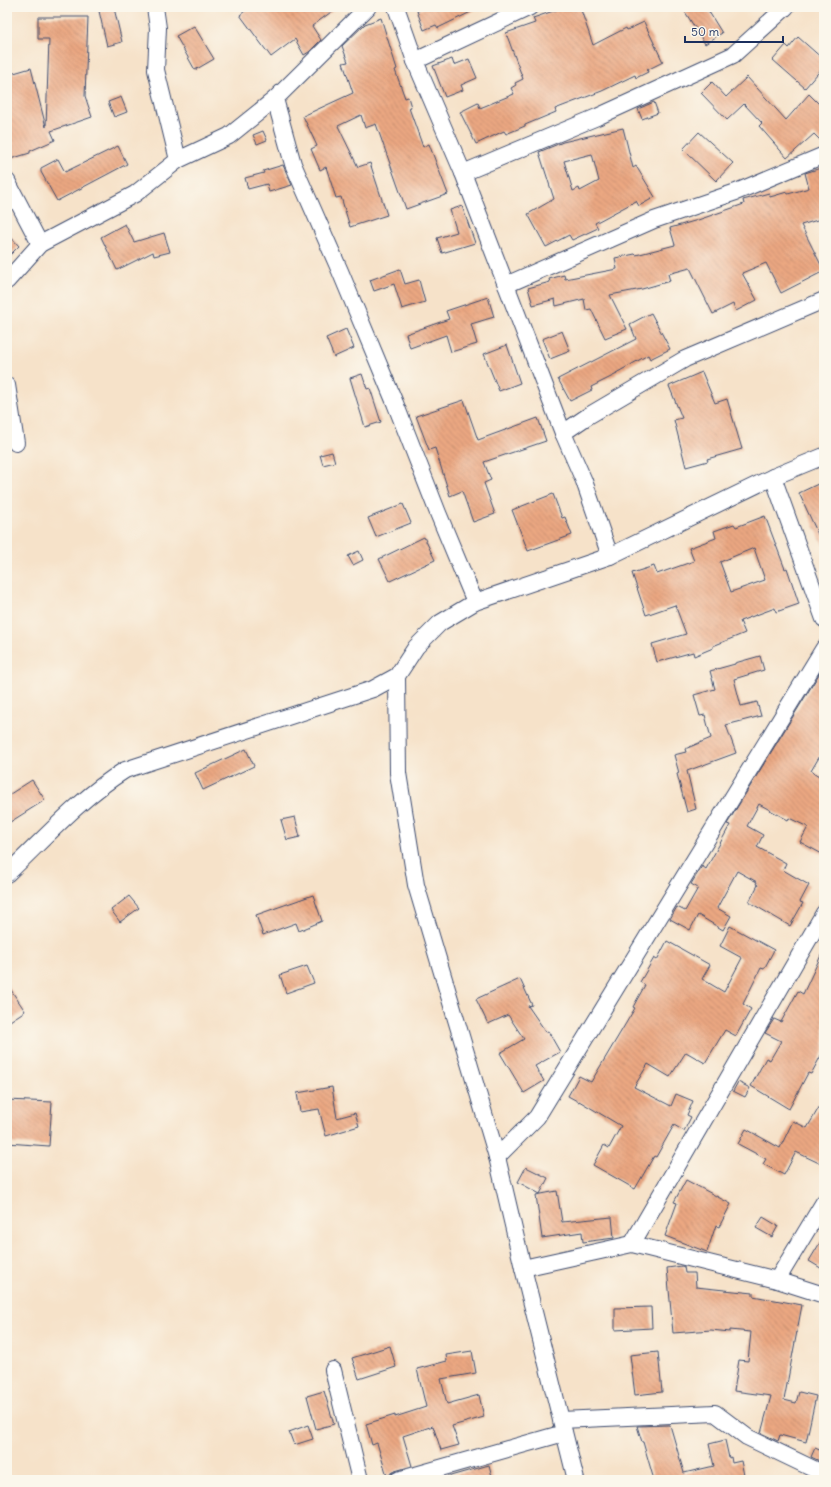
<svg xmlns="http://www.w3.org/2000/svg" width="831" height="1487" viewBox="0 0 831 1487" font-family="Delius,sans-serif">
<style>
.building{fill:url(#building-back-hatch);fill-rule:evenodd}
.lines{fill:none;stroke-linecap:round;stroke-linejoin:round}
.minor-casing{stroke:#3c4a6e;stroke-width:18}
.minor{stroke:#fff;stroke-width:16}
</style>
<defs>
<pattern id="building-back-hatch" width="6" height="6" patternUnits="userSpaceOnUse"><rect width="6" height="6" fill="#eba781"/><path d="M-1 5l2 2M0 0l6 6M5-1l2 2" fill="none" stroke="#be886d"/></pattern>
</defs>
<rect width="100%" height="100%" fill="#fbf7ec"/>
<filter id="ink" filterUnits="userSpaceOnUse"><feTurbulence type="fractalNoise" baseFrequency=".025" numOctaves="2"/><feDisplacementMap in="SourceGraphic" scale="8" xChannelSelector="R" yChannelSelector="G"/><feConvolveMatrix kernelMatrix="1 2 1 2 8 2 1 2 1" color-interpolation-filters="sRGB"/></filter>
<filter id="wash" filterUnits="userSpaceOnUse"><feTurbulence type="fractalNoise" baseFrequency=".012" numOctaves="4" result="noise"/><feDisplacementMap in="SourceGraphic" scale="16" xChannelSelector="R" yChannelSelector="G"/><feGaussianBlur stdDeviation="0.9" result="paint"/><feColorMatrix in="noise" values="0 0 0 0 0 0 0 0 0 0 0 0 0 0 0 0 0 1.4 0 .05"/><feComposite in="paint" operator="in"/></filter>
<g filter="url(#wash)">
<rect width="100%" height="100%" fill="#f6e2c9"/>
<g id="blocks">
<!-- building -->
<g class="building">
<path d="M250,7h88l-26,19 9,14 -12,12 -5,3 -9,-16 -24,18 -31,-42z"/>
<path d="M426,7h55l-43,21 -2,-3 -12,5 -7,-19z"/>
<path d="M565,7h15l13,38 33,-17 1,2 17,-8 19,40 -16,8 1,2 -12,6 -1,-3 -33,16 -47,18 1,3 -31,13v1l-19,8 -2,-3 -28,13 -16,-32 18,-9 2,5 34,-14 -3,-6 5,-3 -1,-2 8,-4 -17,-46 29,-10 -2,-5z"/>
<path d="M682,7h24l16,26 -17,11z"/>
<path d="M114,8l8,34 -15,4 -8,-35z"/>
<path d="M38,17h50l-3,79 7,21 -41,14 4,9 -25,11v2l-23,7v-85l24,-7 15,59 3,-88h-11z"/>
<path d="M381,18l16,51 -2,1 10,28 3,-1 3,10 -2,1 14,39 6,-3 19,50 -42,15 -30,-85 -11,4 -4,-13 -23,11 20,41 12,-4 17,52 -37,12 -9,-30 -5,1 -10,-31 -6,3 -9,-21 6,-3 -14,-30 50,-23 -10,-30 5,-1 -6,-16 23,-22z"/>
<path d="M194,26l20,33 -19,11 -19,-34z"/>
<path d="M798,37l26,23v6l-19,22 -32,-28 13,-15 3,3z"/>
<path d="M452,59l2,6 15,-6 8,19 -16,7 2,5 -18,7 -12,-31z"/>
<path d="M747,77l39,43 23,-26 15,15v35l-10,-10 -27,24 -28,-32 3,-3 -18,-19 -17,16 -26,-27 11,-11 14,15z"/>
<path d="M121,97l6,15 -13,5 -6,-15z"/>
<path d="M654,102l4,11 -16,6 -4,-10z"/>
<path d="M623,128l10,40 3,-2 19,31 -16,9 -3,-5 -41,22 3,5 -26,12 -3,-5 -23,12 -18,-33 26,-15 -15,-47 24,-10zM592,154l7,27 -19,10 -1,-3 -6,3 -9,-30z"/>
<path d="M263,131l4,9 -10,4 -4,-9z"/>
<path d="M699,132l34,31 -17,18 -33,-32z"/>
<path d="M118,146l9,18 -70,37 -16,-29v-4l17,-9 7,13z"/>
<path d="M283,165l9,20 -23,7 -2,-8 -19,5 -3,-11 19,-5 -1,-2z"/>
<path d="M824,167v51l-23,7 23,46 -43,22 -15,-30 -24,10 15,27 -21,11 -3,-7 -20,10 -23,-46 -22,6 2,7 -28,8 -32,6 17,34 -22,9 -14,-29 -5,1 -2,-11 -28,7 -1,-7 -22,6 -5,-17 22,-6 -1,-3 15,-4 1,4 52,-10 -2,-11 20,-4 1,1 39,-10 -5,-17 28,-8 46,-16 -1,-4 26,-7 1,4 17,-5 1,2 21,-6 -4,-15z"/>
<path d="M462,206l13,37 -33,10 -5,-15 20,-6 -7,-22z"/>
<path d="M125,224l9,18 30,-9 6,19 -16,4 -1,-4 -36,18 -16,-33z"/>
<path d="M7,233l12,13 -12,12z"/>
<path d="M400,269l5,15 14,-4 6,22 -23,7 -8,-25 -20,7 -4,-11z"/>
<path d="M488,297l6,20 -23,7 6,20 -26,8 -5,-17 -36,13 -4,-14 43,-15 -3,-8z"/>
<path d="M651,313l19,36 -20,10 -2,-4 -32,18 1,1 -26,13 1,3 -22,11 -12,-22 78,-40 -6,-15z"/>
<path d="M346,329l8,19 -20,9 -8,-19z"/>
<path d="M562,331l8,20 -20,8 -8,-20z"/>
<path d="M507,345l13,38 -21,8 -15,-37z"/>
<path d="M702,372l13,31 12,-4 15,50 -35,10 1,2 -22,6 -12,-47 8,-2 -13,-32z"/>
<path d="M362,374l5,15 3,-1 11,34 -16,5 -15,-49z"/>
<path d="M464,400l14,40 60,-22 8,23 -62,21 7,18 -7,3 11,31 -22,8 -11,-31 -12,5 -15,-48 -6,2 -13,-34z"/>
<path d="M332,452l3,10 -12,3 -3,-10z"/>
<path d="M818,484l6,12v51l-25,-54z"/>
<path d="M553,494l9,24 3,-1 7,18 -44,16 -16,-41z"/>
<path d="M403,504l8,19 -35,14 -8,-19z"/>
<path d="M765,516l20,53 2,-1 12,36 -23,8 -1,-4 -35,13 5,12 -32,13v2l-19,8 -1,-4 -36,10 -5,-18 34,-10 -11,-29 -29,10 -14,-42 22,-7 3,8 37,-13 -5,-13 27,-10 -2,-7 20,-7 2,3zM754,548l11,32 -34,12 -11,-30z"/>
<path d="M424,537l11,23 -45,21 -11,-22z"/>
<path d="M359,551l4,9 -10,5 -5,-9z"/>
<path d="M760,656l4,14 -30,9 7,27 16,-4 4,14 -35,9 10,28 -49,18 9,38 -9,3 -10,-38 2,-1 -5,-18 12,-3 -1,-3 26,-11 -6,-23 -5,1 -6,-21 21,-6 -5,-18 25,-7v-1z"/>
<path d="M824,666v83l-13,22 13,8v76l-24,-13 8,-15 -19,-9 -1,2 -29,-16 -12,22 16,9 -6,12 29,16 -3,7 26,15 -9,17 3,1 -13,23 -41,-24 9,-17 -2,-1 1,-2 -20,-11 -20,37 14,8 -8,14 -25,-15 -8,15 -20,-11 7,-12 8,4 13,-23 -7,-4 11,-18 4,3 24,-44 -3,-1z"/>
<path d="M246,749l8,17 -51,24 -8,-17z"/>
<path d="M32,780l13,20 -38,24v-28z"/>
<path d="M295,817l5,20 -13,3 -6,-20z"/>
<path d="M313,895l9,26 -23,10 -3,-8 -33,12 -7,-20z"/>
<path d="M129,896l10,12 -19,14 -9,-12z"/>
<path d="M730,926l44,24 -10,19 -3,-1 -18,36 8,5 -15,27 -11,-6 -20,33 -19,-11 -16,25 -22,-13 -14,23 37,19 5,-12 17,7 -6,14 4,2 -7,14 -10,-6 -18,32 -2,-1 -19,33 -42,-24 11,-20 5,3 12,-22 -42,-25v1l-11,-6 11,-20 12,6 44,-74 -2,-1 12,-22 -5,-3 14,-24 3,2 10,-19 43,24 -8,14 22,13 18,-34 -22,-12z"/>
<path d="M824,949v101l-13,24 -3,-1 -19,36 -38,-23 15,-28 4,2 11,-19 -16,-8 9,-14 7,3 17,-31 5,3z"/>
<path d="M307,966l7,17 -28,10 -6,-18z"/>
<path d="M520,979l12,26 -4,1 18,26 2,-1 12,21 -25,14 9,15 -20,12 -24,-40 24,-14 -16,-24 -20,9 -12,-25z"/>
<path d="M7,984l18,27 -18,12z"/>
<path d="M738,1082l12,6 -5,9 -12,-6z"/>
<path d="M332,1087l5,31 18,-5 4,13 -33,10 -7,-27 -19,3 -3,-19z"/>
<path d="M824,1099v53l-5,11 -23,-11 -12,23 -21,-11 3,-5 -28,-15 8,-15 34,19 13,-27 14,7z"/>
<path d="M7,1100l45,2 -3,44 -42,-3z"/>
<path d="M526,1167l22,11 -8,16 -22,-12z"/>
<path d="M686,1180l45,24 -12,23 -3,-2 -9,27 -42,-16 12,-33 -3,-1z"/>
<path d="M557,1191l5,31 50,-5 2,21 -31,4 -1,-10 -40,6 -6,-43z"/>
<path d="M763,1217l15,9 -6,11 -16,-9z"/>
<path d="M824,1236v34l-15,-9z"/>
<path d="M682,1266l2,1 1,6h10l1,14 57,6v3l49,9 -18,95 12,3 3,-11 17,4 -10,46 -26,-7 -2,6 -17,-8 10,-37 -37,-5 5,-31 9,1 3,-29 -21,-2v2l-19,-2 -38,3 -6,-65z"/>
<path d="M651,1307l1,21 -37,2v-22z"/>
<path d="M390,1346l6,21 -37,12 -7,-21z"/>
<path d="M472,1351l4,22 -35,6 6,25 32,-9 5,22 -32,9 7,19 -18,5 -8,-24 -30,10 9,30 -17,5 -8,5 -10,-33 -5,2 -6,-21 29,-9v2l31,-10 -9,-38 30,-8 -1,-6z"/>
<path d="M658,1352l4,40 -27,3 -5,-40z"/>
<path d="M324,1391l10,33 -18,5 -9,-33z"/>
<path d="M308,1425l5,14 -19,6 -5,-13z"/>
<path d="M670,1425l14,48 30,-7 -5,-22 16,-4 4,18 2,-1 1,6 9,-2 4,19h-91l-11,-38h-1l-5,-16z"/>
<path d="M815,1448l9,4v11l-13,-6z"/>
<path d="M489,1465l4,15h-45l-1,-3z"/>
</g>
</g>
</g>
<g filter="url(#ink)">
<use href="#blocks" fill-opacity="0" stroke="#3c4a6e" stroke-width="1"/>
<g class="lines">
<defs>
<g id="minor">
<path d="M155,7l3,21 -2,42 22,90 51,-24 46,-37 93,-92"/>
<path d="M396,7l19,54 48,112 100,260 21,48 26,75"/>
<path d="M415,61l115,-54"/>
<path d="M275,99l18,65 47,107 55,132 43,110 37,89"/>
<path d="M463,173l134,-56 136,-62 53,-48"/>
<path d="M7,181l33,63"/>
<path d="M7,281l33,-37 95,-50 43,-34"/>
<path d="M506,285l148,-65 82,-28 88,-37"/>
<path d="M7,385l9,58"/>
<path d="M563,433l25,-17 97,-57 139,-59"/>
<path d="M773,477l51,142"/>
<path d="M397,676l1,97 18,112 81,272"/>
<path d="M7,874c38,-36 73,-76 118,-104l248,-81 24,-13 19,-29 24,-24 35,-21 135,-46 163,-79 51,-21"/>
<path d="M632,1244l192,-331"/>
<path d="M523,1268l109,-24 145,36 47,15"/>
<path d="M777,1280l47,-78"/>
<path d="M333,1370l27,110"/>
<path d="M561,1420l154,-7 32,24 77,37"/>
<path d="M398,1480l166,-47"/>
<path d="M576,1480l-53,-212 -26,-111 40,-40 287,-469"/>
</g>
</defs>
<!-- minor casing -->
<use href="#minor" class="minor-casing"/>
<!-- minor -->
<use href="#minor" class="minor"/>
</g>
</g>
<!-- margin -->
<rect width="831" height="1487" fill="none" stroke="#fbf7ec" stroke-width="24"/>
<!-- scale -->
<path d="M685 36v6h98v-6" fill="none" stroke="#1b2f5e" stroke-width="2"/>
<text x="691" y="36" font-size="12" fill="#1b2f5e" stroke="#fbf7ec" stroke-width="3" paint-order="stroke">50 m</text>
</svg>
